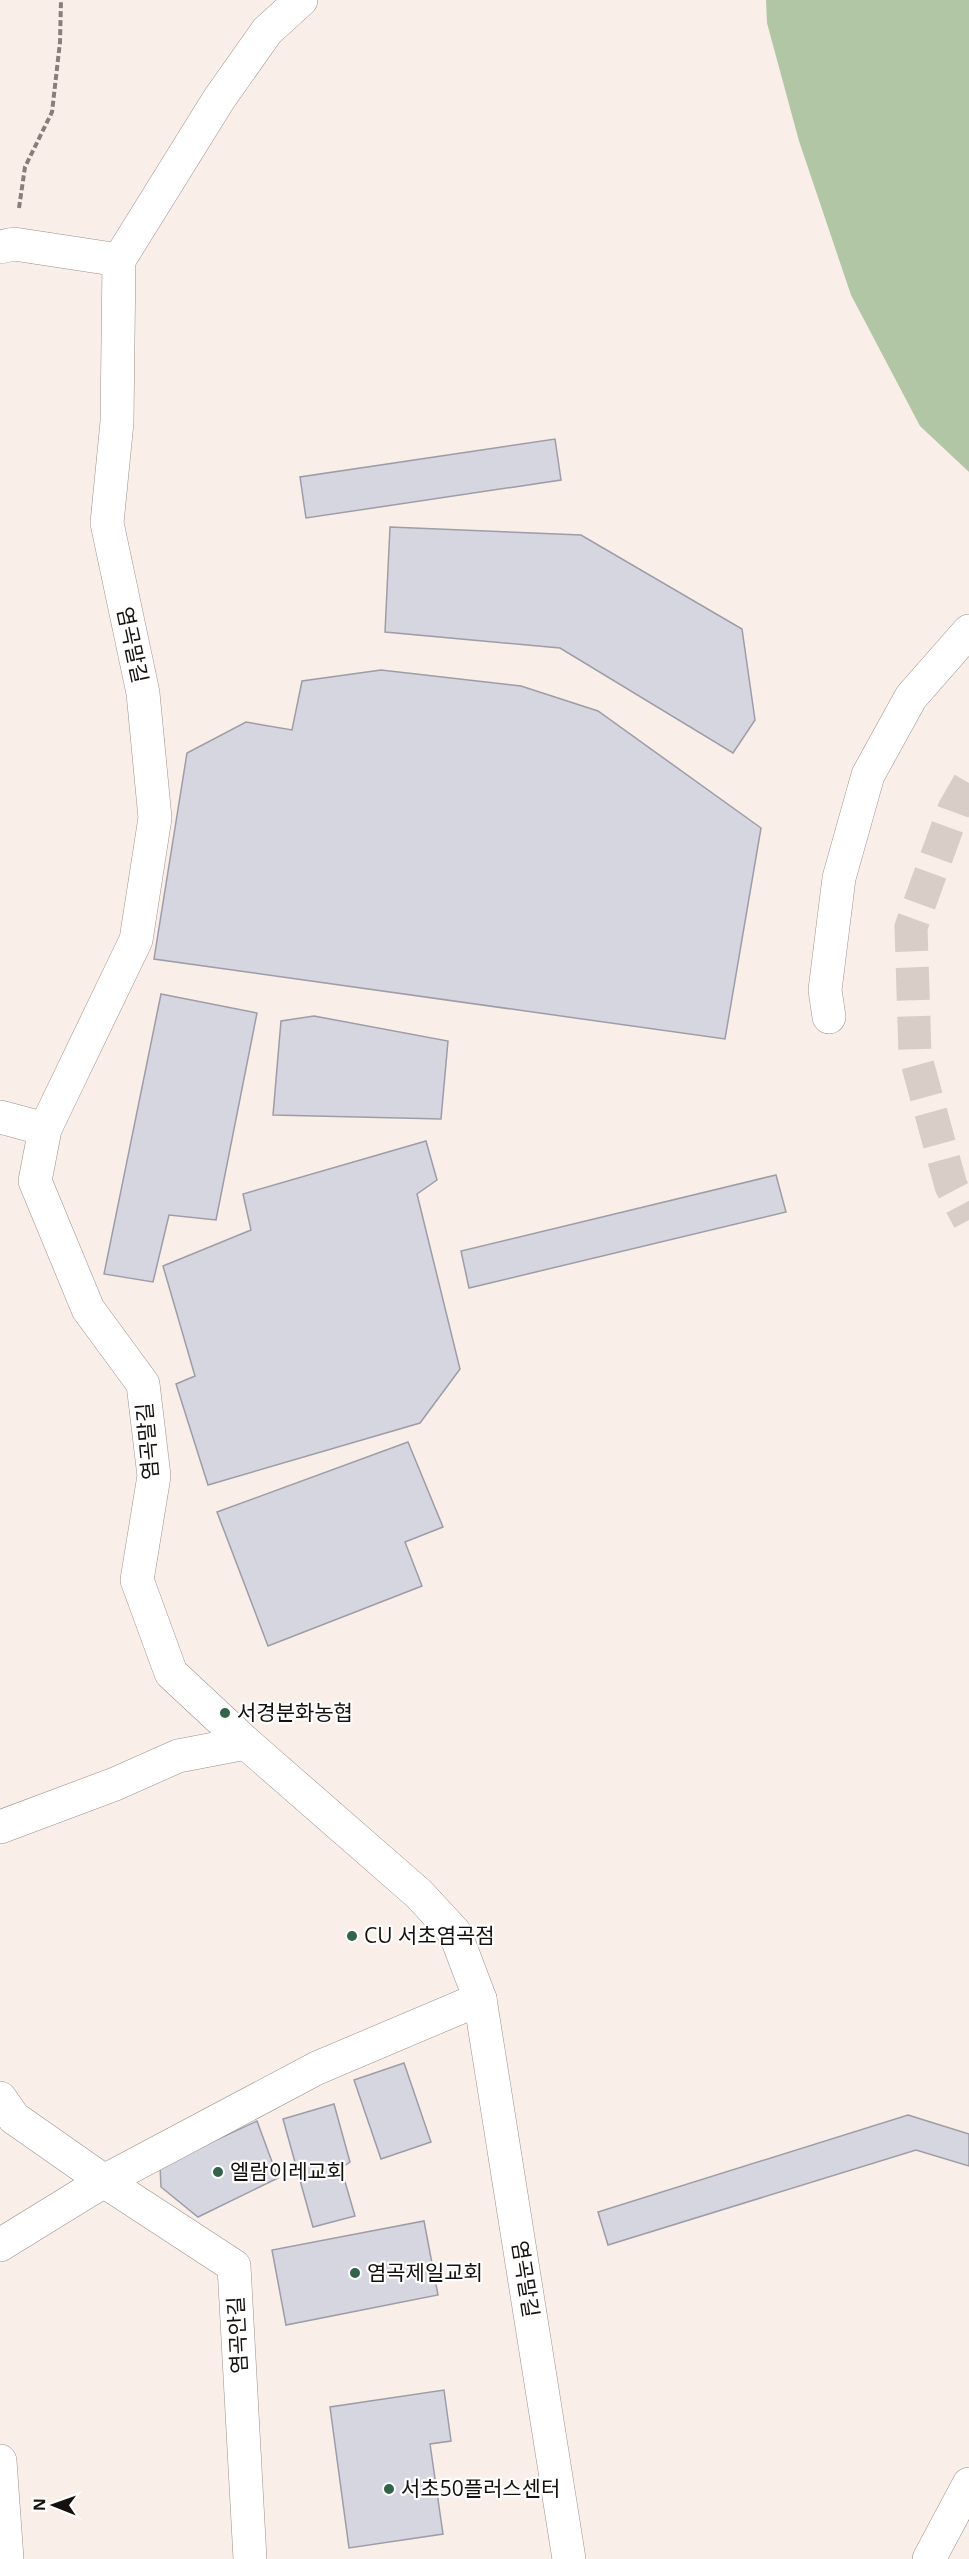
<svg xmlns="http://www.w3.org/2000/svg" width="969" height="2559" viewBox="0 0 969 2559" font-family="'Open Sans','Noto Sans KR',sans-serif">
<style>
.green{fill:#b1c6a5}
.building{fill:#d6d6e1;stroke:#9d9da7;stroke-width:1.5}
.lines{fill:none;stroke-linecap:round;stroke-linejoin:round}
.major-tunnel{stroke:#d8cdc7;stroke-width:33;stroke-dasharray:33 16;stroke-linecap:butt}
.minor-casing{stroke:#9c918c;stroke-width:34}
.major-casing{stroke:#9c918c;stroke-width:34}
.path{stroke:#877f7b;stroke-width:4;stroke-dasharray:6 3;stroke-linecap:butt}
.minor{stroke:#fff;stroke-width:33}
.major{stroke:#fff;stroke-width:33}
.poi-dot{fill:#316449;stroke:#fefefe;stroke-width:2}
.labels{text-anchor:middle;stroke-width:4.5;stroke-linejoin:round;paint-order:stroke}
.street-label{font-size:21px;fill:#15110f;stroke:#fefefe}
.poi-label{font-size:21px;fill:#15110f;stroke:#fefefe;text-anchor:start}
</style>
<rect width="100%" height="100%" fill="#faeee8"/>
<!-- green -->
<path class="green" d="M766,0h203v472l-49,-46 -69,-131 -52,-154 -32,-118z"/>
<!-- building -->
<g class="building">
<path d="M555,439l6,41 -255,38 -6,-41z"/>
<path d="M390,527l191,8 161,94 13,91 -22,33 -173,-105 -175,-16z"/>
<path d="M381,670l140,16 77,25 163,117 -36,211 -571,-80 33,-206 59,-31 46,8 10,-49z"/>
<path d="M161,994l96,19 -41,207 -47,-5 -16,67 -49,-8z"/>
<path d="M314,1016l134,25 -7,78 -168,-4 8,-94z"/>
<path d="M426,1141l11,39 -20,14 43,175 -40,54 -212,62 -32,-101 19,-8 -32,-110 88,-36 -8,-36z"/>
<path d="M776,1175l10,37 -317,76 -8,-37z"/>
<path d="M408,1442l35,85 -38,15 17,44 -154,60 -51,-134z"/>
<path d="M404,2063l27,79 -50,17 -27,-79z"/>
<path d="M334,2104l16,58 -9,6 14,48 -42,11 -30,-108z"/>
<path d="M908,2115l61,19v32l-53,-16 -308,95 -10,-33z"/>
<path d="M257,2121l21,57 -80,39 -37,-30 -1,-21z"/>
<path d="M424,2221l14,74 -152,30 -14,-75z"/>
<path d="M444,2390l7,51 -21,3 13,90 -94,14 -19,-141z"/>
</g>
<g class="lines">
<!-- major-tunnel -->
<path class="major-tunnel" d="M969,783l-15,26 -43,118 4,128 36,131 18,34"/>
<defs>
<g id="minor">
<path d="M0,247l14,-3 105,16"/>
<path d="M119,260l-2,162 -10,101 36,170 12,125 -19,122 -91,189 -10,52 53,128 55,75 11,92 -17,104 34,93 75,70 173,151 36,39 25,66 89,560"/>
<path d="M119,260l100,-161 48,-68 34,-31"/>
<path d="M829,1017l-4,-27 14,-112 29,-103 43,-78 58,-66"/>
<path d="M0,1117l45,12"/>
<path d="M0,1827l115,-43 63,-28 68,-13"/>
<path d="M0,2098l14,20 90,63 130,85 16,293"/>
<path d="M0,2245l104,-64 213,-113 163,-69"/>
<path d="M0,2461l7,98"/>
</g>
<path id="major" d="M929,2559l40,-75"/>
</defs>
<!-- minor casing -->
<use href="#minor" class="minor-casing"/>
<!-- major casing -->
<use href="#major" class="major-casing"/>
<!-- path -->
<path class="path" d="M19,208l6,-41 27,-55 8,-70 1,-42"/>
<!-- minor -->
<use href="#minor" class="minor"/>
<!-- major -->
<use href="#major" class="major"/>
</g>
<!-- markers -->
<g class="poi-dot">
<circle cx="225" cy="1713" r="6"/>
<circle cx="352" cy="1936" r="6"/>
<circle cx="218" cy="2172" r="6"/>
<circle cx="355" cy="2273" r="6"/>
<circle cx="389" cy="2489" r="6"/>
</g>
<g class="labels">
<!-- street labels -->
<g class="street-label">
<text transform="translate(132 645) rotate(78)" y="7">염곡말길</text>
<text transform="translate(148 1441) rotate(-95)" y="7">염곡말길</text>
<text transform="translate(525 2279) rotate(81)" y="7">염곡말길</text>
<text transform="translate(238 2335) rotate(-93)" y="7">염곡안길</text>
</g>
<!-- poi labels -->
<g class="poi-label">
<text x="237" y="1720">서경분화농협</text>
<text x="364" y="1943">CU 서초염곡점</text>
<text x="230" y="2179">엘람이레교회</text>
<text x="367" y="2280">염곡제일교회</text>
<text x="401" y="2496">서초50플러스센터</text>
</g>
</g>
<!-- north arrow -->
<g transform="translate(54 2505) rotate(271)" stroke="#fefefe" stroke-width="4.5" paint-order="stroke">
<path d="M0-4.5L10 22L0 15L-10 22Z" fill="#15110f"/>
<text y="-9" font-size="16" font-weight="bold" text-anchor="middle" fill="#15110f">N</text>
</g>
</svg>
